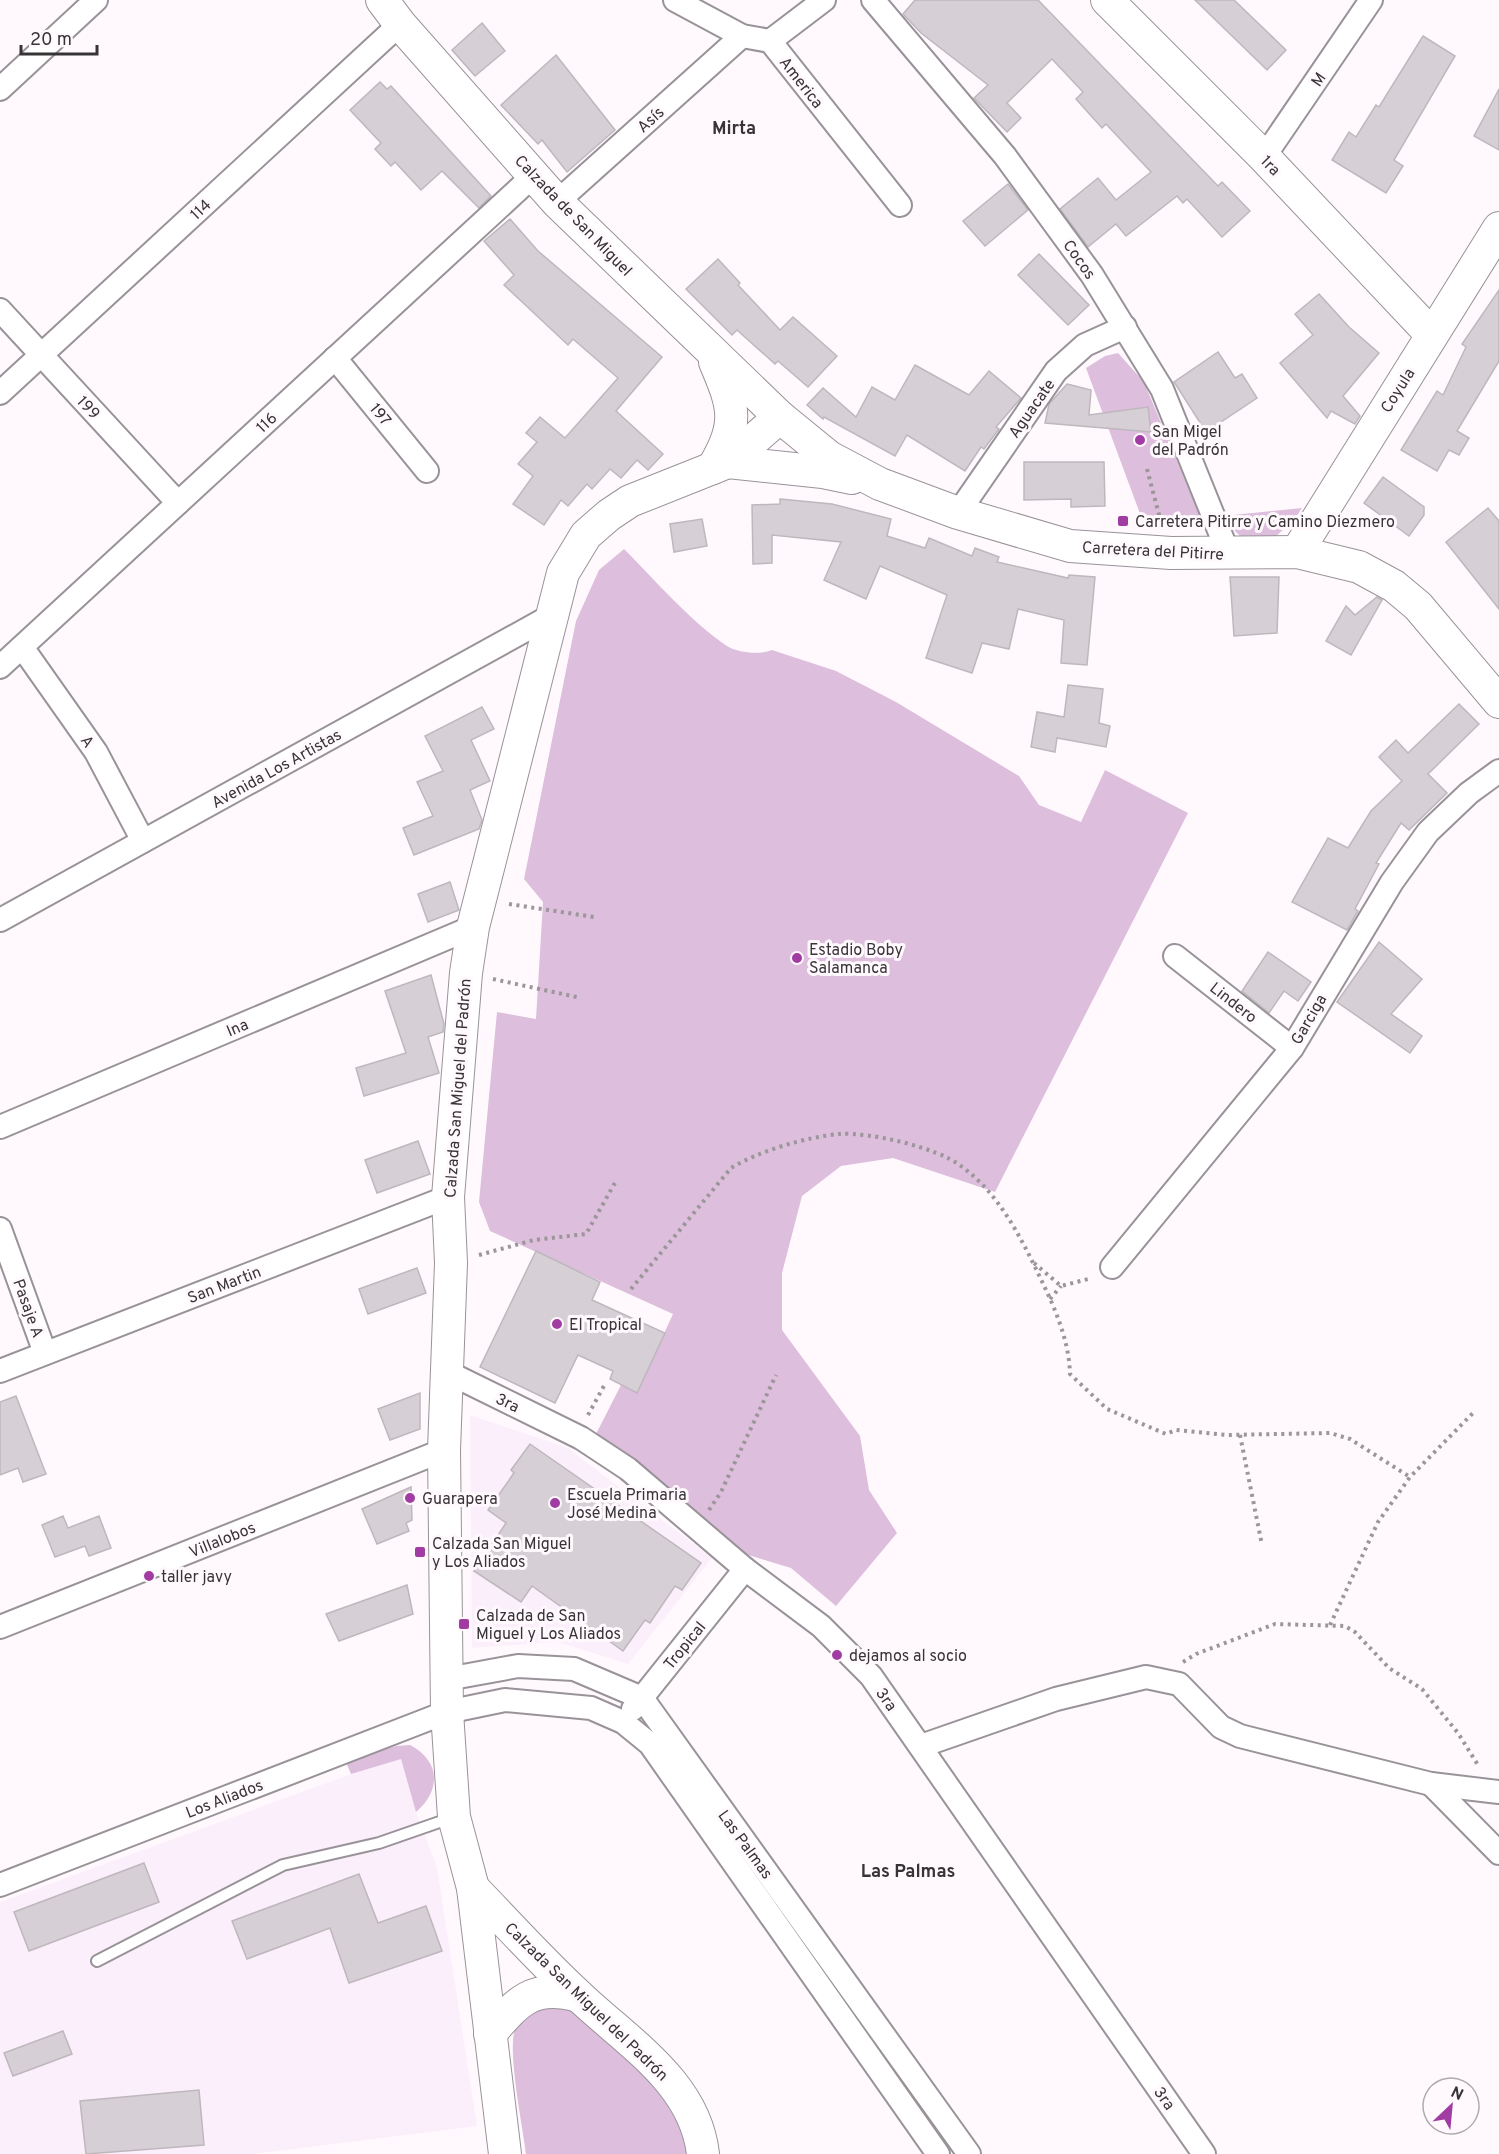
<svg xmlns="http://www.w3.org/2000/svg" width="1499" height="2154" viewBox="0 0 1499 2154" font-family="Overpass,sans-serif">
<style>
.built{fill:#fceffc}
.green{fill:#ddbedc}
.building{fill:#d6d0d6;stroke:#beb7bd;stroke-width:1.5}
.lines{fill:none;stroke-linecap:round;stroke-linejoin:round}
.lane-casing{stroke:#999399;stroke-width:14}
.street-casing{stroke:#999399;stroke-width:26}
.secondary-casing{stroke:#999399;stroke-width:34}
.path{stroke:#9a969a;stroke-width:4;stroke-dasharray:3 4.5;stroke-linecap:butt}
.lane{stroke:#fff;stroke-width:10}
.street{stroke:#fff;stroke-width:22}
.secondary{stroke:#fff;stroke-width:32}
.poi-dot{fill:#a13da2;stroke:#fff9fe;stroke-width:2}
.labels{text-anchor:middle;stroke-width:6;stroke-linejoin:round;paint-order:stroke}
.street-label{font-size:16px;fill:#373437;stroke:#fff9fe}
.poi-label{font-size:16px;fill:#373437;stroke:#fff9fe;text-anchor:start}
.neighbourhood-label{font-size:18px;font-weight:bold;fill:#373437;stroke:#fff9fe}
</style>
<rect width="100%" height="100%" fill="#fff9fe"/>
<!-- built -->
<g class="built">
<path d="M470,1415l98,33 144,110 -84,106 -70,-22 -86,6z"/>
<path d="M401,1758l15,54 21,55 40,259 -224,28h-253v-252l351,-128z"/>
</g>
<!-- green -->
<g class="green">
<path d="M1118,353l26,29 55,132 -1,9 -6,3 -50,-7 -56,-151 19,-12z"/>
<path d="M1302,508l-8,12 -19,17h-34l-6,-6 -2,-16z"/>
<path d="M624,549c32,32 65,71 103,97 11,7 33,9 45,4l64,21 60,31 123,74 20,29 42,17 24,-52 83,43 -193,379 -102,-34 -52,8 -39,30 -20,77v57l78,106 9,54 28,43 -61,73 -45,-38 -46,-14 -149,-120 25,-49 16,7 36,-78 -183,-83 -11,-29 18,-190 39,7 7,-117 -19,-23 52,-258 23,-51z"/>
<path d="M410,1745c31,16 31,46 6,67l-15,-53 -50,15 -6,-14 51,-14z"/>
<path d="M547,2005l19,3 35,24 54,49 26,38 7,35h-162c-3,-27 -19,-102 -11,-125 5,-14 19,-21 32,-24z"/>
</g>
<!-- building -->
<g class="building">
<path d="M915,0h123l180,186 4,-4 28,29 -28,26 -35,-38 -4,4 -6,-7 -51,40 -10,-12 -28,23 -28,-38 38,-31 18,22 35,-28 -45,-48 -4,4 -26,-29 7,-7 -31,-33 -45,44 14,15 -14,14 -33,-34 14,-13 -67,-52 -18,-19z"/>
<path d="M1195,0h39l52,50 -19,20z"/>
<path d="M482,23l23,28 -30,25 -23,-26z"/>
<path d="M1423,36l32,20 -61,104 9,6 -17,27 -54,-33 17,-28 7,5 20,-32 3,2z"/>
<path d="M556,55l59,75 -48,42 -25,-32 -4,4 -37,-39z"/>
<path d="M380,82l7,7 4,-3 100,110 -12,12 -37,-37 -21,19 -26,-28 -4,4 -16,-17 6,-6 -31,-33z"/>
<path d="M1499,89v61l-25,-14z"/>
<path d="M1008,184l20,26 -43,36 -22,-25z"/>
<path d="M510,219l28,32 124,106 -46,54 47,43 -15,16 -11,-10 -16,18 -11,-9 -18,20 -5,-5 -19,22 -7,-6 -17,25 -31,-21 20,-28 -15,-12 19,-22 -11,-9 14,-16 25,21 53,-60 -45,-39 -5,6 -64,-60 10,-10 -30,-34z"/>
<path d="M1039,254l50,51 -21,20 -50,-50z"/>
<path d="M718,259l22,24 -2,2 42,45 13,-13 44,39 -29,31 -30,-26 -3,3 -38,-34 -5,5 -46,-46z"/>
<path d="M1499,290v71l-42,70 12,7 -10,17 -10,-5 -12,21 -36,-21 36,-59 6,4 23,-48 -4,-3z"/>
<path d="M1319,294l30,33 30,26 -36,43 17,20 -5,8 -24,-13 -4,7 -47,-55 33,-28 -18,-21z"/>
<path d="M1218,352l17,26 7,-4 15,24 -51,34 -32,-50z"/>
<path d="M915,365l54,30 20,-24 32,27 -25,29 3,2 -15,20 -3,-2 -16,24 -58,-36 -12,21 -71,-39 -1,2 -16,-14 16,-17 33,29 16,-30 23,13z"/>
<path d="M1067,384l24,6 -2,25 59,-8 3,25 -106,-9 4,-19z"/>
<path d="M1024,462h80l1,44 -34,1v-8l-47,1z"/>
<path d="M1383,477l41,30v8l-15,21 -45,-33z"/>
<path d="M780,499l52,5 59,15 -4,17 38,12 4,-10 43,18 3,-8 24,9 -2,5 71,16 1,-3 26,2 -8,88 -26,-2 3,-43 -46,-11 -9,40 -27,-6 -10,30 -46,-15 21,-63 -67,-29 -14,33 -42,-19 17,-38 -69,-7v28l-19,1 -1,-59 28,-1z"/>
<path d="M1488,508l11,13v88l-53,-67z"/>
<path d="M702,519l5,27 -33,6 -4,-28z"/>
<path d="M1230,577h49l-2,56 -43,3z"/>
<path d="M1377,597l5,3 -31,55 -25,-14 20,-35 9,9z"/>
<path d="M1068,685l35,4 -4,34 11,3 -4,21 -49,-9 -2,14 -24,-5 6,-35 27,5z"/>
<path d="M1459,704l20,20 -51,50 19,19 -38,37 -8,-7 -25,40 3,1 -24,45 3,2 -11,19 -55,-28 36,-64 20,10 23,-37 31,-30 -23,-24 17,-17 12,13z"/>
<path d="M482,707l12,22 -23,11 19,41 -20,9 12,30 -3,9 -65,26 -11,-27 30,-12 -16,-34 26,-11 -18,-35z"/>
<path d="M450,882l9,28 -31,12 -10,-28z"/>
<path d="M1379,942l43,37 -31,35 31,22 -12,17 -73,-51z"/>
<path d="M1268,952l43,30 -13,19 -14,-10 -15,22 -27,-22z"/>
<path d="M431,975l13,49 -1,8 -15,5 11,36 -75,23 -8,-28 50,-15 -21,-62z"/>
<path d="M418,1141l12,33 -53,19 -12,-33z"/>
<path d="M536,1251l64,31 -8,18 73,33 -28,60 -27,-14 3,-8 -35,-16 -23,48 -75,-36z"/>
<path d="M417,1268l9,25 -58,21 -9,-25z"/>
<path d="M420,1393v36l-30,11 -12,-31z"/>
<path d="M16,1396l30,78 -23,8 -5,-14 -18,7v-73z"/>
<path d="M530,1444l171,119 -19,27 -7,-4 -25,37 -5,-3 -22,31 -91,-65 -11,16 -47,-31 32,-48 -18,-13 26,-37 -3,-3z"/>
<path d="M411,1487l1,33 -6,3 3,8 -32,13 -15,-35z"/>
<path d="M63,1516l5,12 31,-12 12,32 -22,8 -4,-10 -30,11 -13,-32z"/>
<path d="M407,1585l6,29 -74,27 -13,-27z"/>
<path d="M144,1863l15,39 -130,49 -15,-39z"/>
<path d="M359,1874l19,49 48,-17 16,45 -93,32 -19,-55 -83,31 -15,-38z"/>
<path d="M63,2031l9,23 -59,22 -9,-23z"/>
<path d="M199,2090l5,55 -118,9 -6,-53z"/>
</g>
<g class="lines">
<defs>
<path id="lane" d="M97,1961l186,-96 96,-22 72,-25"/>
<g id="street">
<path d="M675,0l67,36 28,5 130,164"/>
<path d="M873,0l132,156 87,119 70,114 67,166"/>
<path d="M770,41l54,-41"/>
<path d="M0,89l96,-89"/>
<path d="M1264,157l107,-157"/>
<path d="M557,202l185,-166"/>
<path d="M0,310l178,193"/>
<path d="M335,358l92,113"/>
<path d="M0,393l400,-369"/>
<path d="M958,513l98,-142 29,-26 40,-18"/>
<path d="M22,647l74,105 47,89"/>
<path d="M0,667l533,-491"/>
<path d="M0,920l551,-304"/>
<path d="M1175,956l117,92"/>
<path d="M0,1127l473,-200"/>
<path d="M0,1229l45,124"/>
<path d="M1112,1267l180,-219 100,-166 36,-50 41,-39 30,-22"/>
<path d="M0,1371l448,-174"/>
<path d="M447,1372l134,66 47,31 117,100 76,57 50,50 333,478"/>
<path d="M0,1627l444,-177"/>
<path d="M447,1679l71,-13 56,3 68,29 327,456"/>
<path d="M633,1709l112,-140"/>
<path d="M921,1746l135,-47 90,-22 33,7 42,43 19,9 191,48 68,8"/>
<path d="M1431,1784l68,69"/>
<path d="M0,1885l447,-173 58,-12 86,8 32,14 27,22 288,410"/>
</g>
<g id="secondary">
<path d="M382,0l18,24 157,178 223,215 49,40 51,27 78,29 112,33 101,7 126,-1 62,15 35,19 24,20 81,96"/>
<path d="M1107,0l157,157 167,177"/>
<path d="M728,462l95,10 29,6"/>
<path d="M713,468c26,-45 22,-59 2,-106"/>
<path d="M1297,552l202,-324"/>
<path d="M473,1888c35,36 69,74 106,108 48,46 116,86 124,158"/>
<path d="M490,2034c27,-32 43,-51 88,-38"/>
<path d="M505,2154l-32,-266 -19,-71 -7,-105 -3,-262 7,-187 -3,-66 18,-224 7,-46 90,-354 23,-38 23,-20 21,-14 98,-39 52,-45"/>
</g>
</defs>
<!-- lane casing -->
<use href="#lane" class="lane-casing"/>
<!-- street casing -->
<use href="#street" class="street-casing"/>
<!-- secondary casing -->
<use href="#secondary" class="secondary-casing"/>
<!-- path -->
<g class="path">
<path d="M1147,469l15,57"/>
<path d="M509,904l85,13"/>
<path d="M493,979l88,19"/>
<path d="M479,1255l55,-15 52,-6 30,-53"/>
<path d="M1034,1263l27,23 31,-8"/>
<path d="M631,1289l100,-121c28,-17 75,-31 108,-34 31,-2 97,13 122,32 36,26 57,66 76,105 16,33 32,67 33,103l37,35 59,25 10,-4 50,5 104,-2 20,6 60,38"/>
<path d="M1050,1299l11,-13"/>
<path d="M588,1415l17,-31"/>
<path d="M1240,1435l22,110"/>
<path d="M709,1510l12,-18 55,-117"/>
<path d="M1330,1625l48,-103 32,-45 65,-66"/>
<path d="M1183,1662l13,-8 79,-30 70,2 10,6 34,36 33,21 36,44 20,32"/>
</g>
<!-- lane -->
<use href="#lane" class="lane"/>
<!-- street -->
<use href="#street" class="street"/>
<!-- secondary -->
<use href="#secondary" class="secondary"/>
</g>
<!-- markers -->
<g class="poi-dot">
<circle cx="1140" cy="440" r="6"/>
<rect x="1117" y="515" width="12" height="12" rx="3"/>
<circle cx="797" cy="958" r="6"/>
<circle cx="557" cy="1324" r="6"/>
<circle cx="410" cy="1498" r="6"/>
<circle cx="555" cy="1503" r="6"/>
<rect x="414" y="1546" width="12" height="12" rx="3"/>
<circle cx="149" cy="1576" r="6"/>
<rect x="458" y="1618" width="12" height="12" rx="3"/>
<circle cx="837" cy="1655" r="6"/>
</g>
<g class="labels">
<!-- street labels -->
<g class="street-label">
<text transform="translate(1318 79) rotate(-56)" y="6">M</text>
<text transform="translate(802 82) rotate(52)" y="6">America</text>
<text transform="translate(650 119) rotate(-42)" y="6">Asís</text>
<text transform="translate(1271 165) rotate(46)" y="6">1ra</text>
<text transform="translate(200 209) rotate(-43)" y="6">114</text>
<text transform="translate(574 215) rotate(46)" y="6">Calzada de San Miguel</text>
<text transform="translate(1080 259) rotate(55)" y="6">Cocos</text>
<text transform="translate(1397 390) rotate(-58)" y="6">Coyula</text>
<text transform="translate(89 407) rotate(47)" y="6">199</text>
<text transform="translate(1031 408) rotate(-55)" y="6">Aguacate</text>
<text transform="translate(381 414) rotate(51)" y="6">197</text>
<text transform="translate(266 422) rotate(-43)" y="6">116</text>
<text transform="translate(1153 550) rotate(3)" y="6">Carretera del Pitirre</text>
<text transform="translate(88 741) rotate(55)" y="6">A</text>
<text transform="translate(276 768) rotate(-29)" y="6">Avenida Los Artistas</text>
<text transform="translate(1234 1002) rotate(38)" y="6">Lindero</text>
<text transform="translate(1308 1019) rotate(-60)" y="6">Garciga</text>
<text transform="translate(237 1027) rotate(-23)" y="6">Ina</text>
<text transform="translate(457 1088) rotate(-86)" y="6">Calzada San Miguel del Padrón</text>
<text transform="translate(224 1284) rotate(-21)" y="6">San Martin</text>
<text transform="translate(29 1308) rotate(70)" y="6">Pasaje A</text>
<text transform="translate(508 1402) rotate(26)" y="6">3ra</text>
<text transform="translate(222 1539) rotate(-22)" y="6">Villalobos</text>
<text transform="translate(684 1645) rotate(-51)" y="6">Tropical</text>
<text transform="translate(887 1699) rotate(55)" y="6">3ra</text>
<text transform="translate(224 1798) rotate(-21)" y="6">Los Aliados</text>
<text transform="translate(746 1844) rotate(54)" y="6">Las Palmas</text>
<text transform="translate(587 2001) rotate(44)" y="6">Calzada San Miguel del Padrón</text>
<text transform="translate(1165 2098) rotate(55)" y="6">3ra</text>
</g>
<!-- poi labels -->
<g class="poi-label">
<text x="1152" y="437">San Migel<tspan x="1152" dy="18">del Padrón</tspan></text>
<text x="1135" y="527">Carretera Pitirre y Camino Diezmero</text>
<text x="809" y="955">Estadio Boby<tspan x="809" dy="18">Salamanca</tspan></text>
<text x="569" y="1330">El Tropical</text>
<text x="567" y="1500">Escuela Primaria<tspan x="567" dy="18">José Medina</tspan></text>
<text x="422" y="1504">Guarapera</text>
<text x="432" y="1549">Calzada San Miguel<tspan x="432" dy="18">y Los Aliados</tspan></text>
<text x="161" y="1582">taller javy</text>
<text x="476" y="1621">Calzada de San<tspan x="476" dy="18">Miguel y Los Aliados</tspan></text>
<text x="849" y="1661">dejamos al socio</text>
</g>
<!-- neighbourhood labels -->
<g class="neighbourhood-label">
<text x="734" y="134">Mirta</text>
<text x="908" y="1877">Las Palmas</text>
</g>
</g>
<!-- north arrow -->
<g transform="translate(1451 2106) rotate(26)"><circle r="28" fill="#fff9fe" stroke="#afaaae" stroke-width="1.5"/>
<path d="M0-4.5L10 22L0 15L-10 22Z" fill="#a13da2"/>
<text y="-9" font-size="16" font-weight="bold" text-anchor="middle" fill="#373437">N</text>
</g>
<!-- scale -->
<path d="M21 45v9h76v-9" fill="none" stroke="#373437" stroke-width="3"/>
<text x="30" y="45" font-size="18" fill="#373437" stroke="#fff9fe" stroke-width="4.5" paint-order="stroke">20 m</text>
</svg>
